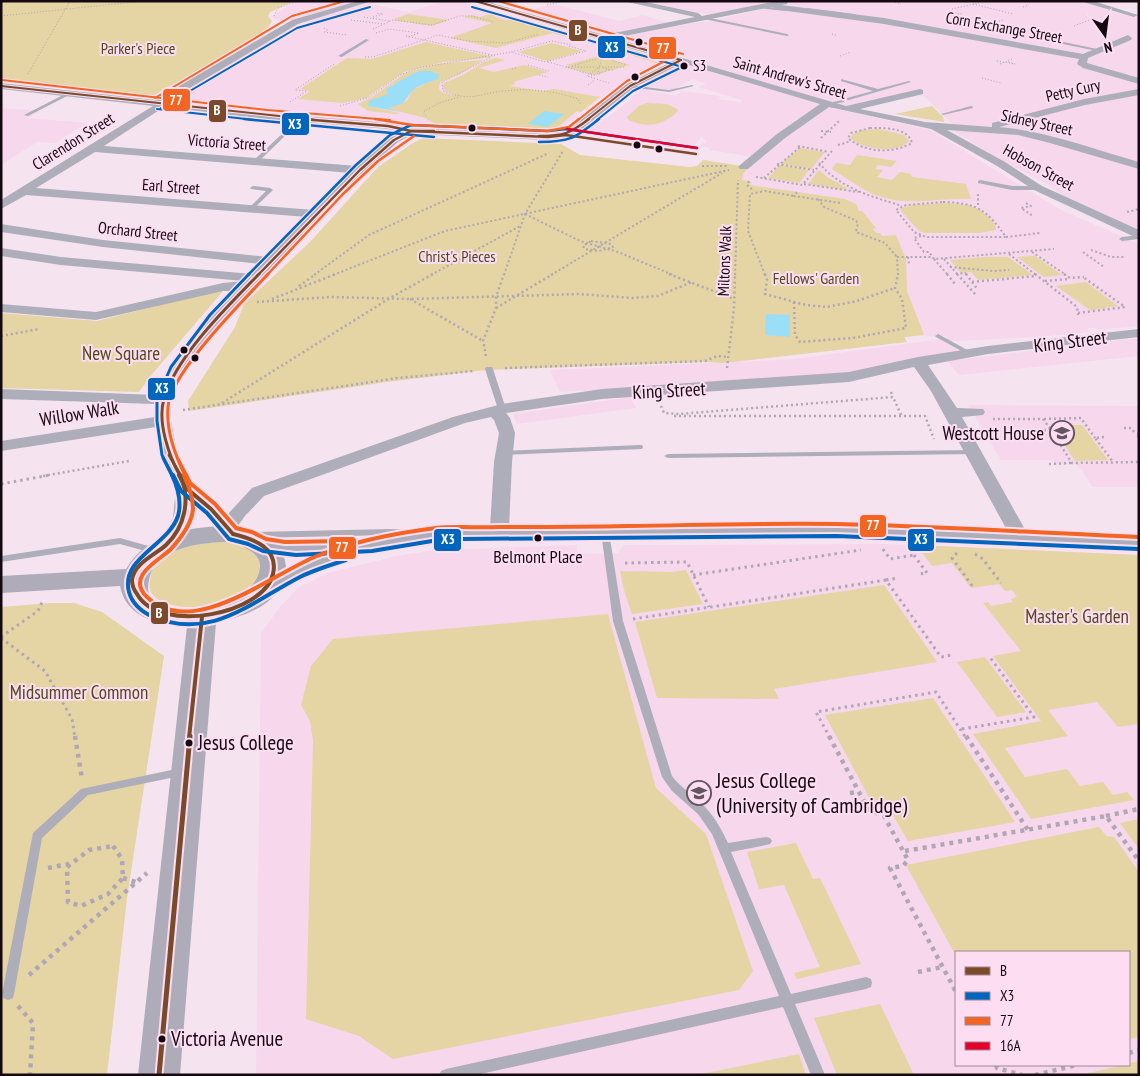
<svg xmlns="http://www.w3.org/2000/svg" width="1140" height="1076" viewBox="0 0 1140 1076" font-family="'PT Sans Narrow',sans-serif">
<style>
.built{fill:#f7d7ec;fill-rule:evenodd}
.green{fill:#e5d4a4}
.water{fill:#9bdef7}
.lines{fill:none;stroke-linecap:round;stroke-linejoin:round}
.path-far4{stroke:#afa8b4;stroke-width:1;stroke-dasharray:1 2;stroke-linecap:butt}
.path-far3{stroke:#afa8b4;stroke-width:2;stroke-dasharray:2 2.5;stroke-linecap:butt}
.path-far2{stroke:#afa8b4;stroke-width:2.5;stroke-dasharray:2 3;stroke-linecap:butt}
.path-far1{stroke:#afa8b4;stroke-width:3;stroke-dasharray:2.5 4;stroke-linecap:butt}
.path{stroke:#afa8b4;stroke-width:4.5;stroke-dasharray:4 5;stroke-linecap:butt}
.lane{fill:#aeadba;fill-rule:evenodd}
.street{fill:#aeadba;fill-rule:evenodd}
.secondary{fill:#afacba;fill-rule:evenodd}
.bus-1-far4-casing{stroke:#fcddf1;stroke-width:4}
.bus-1-far3-casing{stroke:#fcddf1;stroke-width:5}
.bus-1-far2-casing{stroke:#fcddf1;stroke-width:6}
.bus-1-far1-casing{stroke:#fcddf1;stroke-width:8}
.bus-1-casing{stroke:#fcddf1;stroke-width:9}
.bus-2-far3-casing{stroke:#fcddf1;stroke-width:4}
.bus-2-far2-casing{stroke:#fcddf1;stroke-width:5}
.bus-2-far1-casing{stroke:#fcddf1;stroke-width:6}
.bus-2-casing{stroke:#fcddf1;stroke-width:8}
.bus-3-far3-casing{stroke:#fcddf1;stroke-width:4}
.bus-3-far2-casing{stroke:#fcddf1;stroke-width:5}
.bus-3-far1-casing{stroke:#fcddf1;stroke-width:6}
.bus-3-casing{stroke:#fcddf1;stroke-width:8}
.bus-4-casing{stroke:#fcddf1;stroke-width:5}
.bus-1-far4{stroke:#7a4b2a;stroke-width:2}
.bus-1-far3{stroke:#7a4b2a;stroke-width:2.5}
.bus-1-far2{stroke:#7a4b2a;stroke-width:3}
.bus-1-far1{stroke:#7a4b2a;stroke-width:4}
.bus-1{stroke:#7a4b2a;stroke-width:5}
.bus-2-far3{stroke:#0065bd;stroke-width:2}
.bus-2-far2{stroke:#0065bd;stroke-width:2.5}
.bus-2-far1{stroke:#0065bd;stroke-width:3}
.bus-2{stroke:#0065bd;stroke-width:4}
.bus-3-far3{stroke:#f26522;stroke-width:2}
.bus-3-far2{stroke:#f26522;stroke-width:2.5}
.bus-3-far1{stroke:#f26522;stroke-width:3}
.bus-3{stroke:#f26522;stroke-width:4}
.bus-4{stroke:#e4002b;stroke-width:2.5}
.bus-dot{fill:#150911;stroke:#fcddf1;stroke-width:2}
.labels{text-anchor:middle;stroke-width:4;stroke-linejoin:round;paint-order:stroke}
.far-bus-label{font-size:15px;fill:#150911;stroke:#fcddf1;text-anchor:start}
.far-street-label{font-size:16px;fill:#150911;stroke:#fcddf1}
.far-park-label{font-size:16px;fill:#51491c;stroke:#fcddf1}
.bus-label{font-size:18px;fill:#150911;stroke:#fcddf1}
.street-label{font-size:19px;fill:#150911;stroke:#fcddf1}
.park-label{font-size:19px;fill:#51491c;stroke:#fcddf1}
.poi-label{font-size:19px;fill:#150911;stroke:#fcddf1;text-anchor:end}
.near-bus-label{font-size:21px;fill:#150911;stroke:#fcddf1;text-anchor:start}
.near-poi-label{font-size:22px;fill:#150911;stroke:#fcddf1;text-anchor:start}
.line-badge{stroke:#fcddf1;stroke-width:2}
.badge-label{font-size:14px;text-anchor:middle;font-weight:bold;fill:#fff}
</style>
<rect width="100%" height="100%" fill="#f5e4ef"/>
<!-- built -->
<g class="built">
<path d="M300,1h61l-66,19 -15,1 -9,-4 20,-13z"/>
<path d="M445,1h13l66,18 136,39 4,3 -45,23 -58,44 -12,2 -80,-2 -80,-4 -224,-22 104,-61 12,-6 8,1 2,-2 -7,-1 15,-7 8,-1 2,-1 -3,-1 13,-6 48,-14 41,9z"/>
<path d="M639,1h139l-66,14z"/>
<path d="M798,1h282l20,5 -1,1 17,6 23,3v215l-79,-37 -12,-10 -43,-21 -50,-31 -1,-6 -29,-29 -13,-4 -80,15 98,22 131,80 78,34v82l-40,4 -2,-2h-9l2,4 -40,4 -69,4 -32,1 -4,-5 -15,1 -6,-2 -20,2 3,5 -171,20 58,-3 147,-20 17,11 -121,26 -277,16 -10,-22 183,-8 7,-84 2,-101 1,-3 17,-16 -51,-8 2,-2 -12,-2 7,-4 -4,-6 -9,11 -106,-12 -3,-3 11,-9 6,-1 31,-23 -2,-1 12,-9 34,7 6,-5 39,5 -3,3 21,3 -8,8 11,-10 -44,-13 8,-3 -13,-5 -20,11 -34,-5 48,-27 -164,-47 31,-7 65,17 24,-6 33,11 44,-7z"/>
<path d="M1,108l39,3 -13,7 60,5 -32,20 -18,-1 -36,23z"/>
<path d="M1139,338v18l-180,19 -12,-14z"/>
<path d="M630,397l6,11 -119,16 -4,-10z"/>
<path d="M968,405l171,1v81h-46l-16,-23 -21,1 -4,-5h-51z"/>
<path d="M886,544l253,11v520h-883l5,-442 19,-26 18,-19 30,-15 68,-17 40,-6 141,-5v9l41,-1 6,-8zM956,952h173v113h-173z"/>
</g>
<!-- green -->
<g class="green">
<path d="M1,1h293l-24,11 -2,4 4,5 -2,4 -11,11 -105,59 -11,2 -142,-18z"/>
<path d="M493,13l6,1 -6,2 11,4 12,-1 76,19 -14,2 -25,-7 -57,15 -46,-10 42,-15 -29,-6 8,-2 9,2z"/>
<path d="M408,14l41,6 -17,6 -40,-6z"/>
<path d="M598,40l62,18 4,3 -5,3 -69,-22z"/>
<path d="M426,42l68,15 -50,5 -40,10 -38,26 -23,5 -45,-4 12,-8 -9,-2 5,-4 41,-27 25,1z"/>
<path d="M552,43l30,8 -35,10 -29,-9z"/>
<path d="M599,56l31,9 -36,10 -28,-8 3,-1 -3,-1z"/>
<path d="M496,58l9,2 -26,8 15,4 30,-7 24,7 -35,10 3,1 -6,3 32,5 12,-2 46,8 -19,15 -4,-1 -19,16 -5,2 -112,-2 -16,-9 -39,-10 21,-7 5,-11 21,-10 -2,-9c-21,0 -22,8 -39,14l-4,9 -19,12 30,7 -2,1 -29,-3 -10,-7 13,-6 34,-25 33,-9 45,-4 -23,14 -20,8 -1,7 2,3 11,3 2,-1 -9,-3 -2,-4 1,-4 19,-8 21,-13z"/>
<path d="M647,103l20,1 10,5 1,2c-14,14 -31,18 -49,9l-2,-3 12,-11z"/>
<path d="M932,106l11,11 1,5 -49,-8z"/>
<path d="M879,129l25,6 5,6c-11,13 -48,9 -58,-3l1,-3 9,-5z"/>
<path d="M423,138l138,6 19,11 110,12 7,-1 6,-6 46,7 -6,7 -1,6 10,2 -2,3 95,14 11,5 3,7h3l14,17 -3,1 3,4h4l2,3 14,-1 10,24 1,32 17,44 -20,2 3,5 -184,21 -17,-1 -220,8 -99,12 -198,29 -1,-10 47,-74 9,-23 66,-62 68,-75 35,-24z"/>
<path d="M800,148l25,4 -14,17 -30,-5z"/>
<path d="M857,155l40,6 -6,6 -13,-2 -3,4 8,1 -6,7 15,3 8,-8 11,2 1,3 54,7 5,15c-24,-2 -52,5 -77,1 -23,-3 -43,-19 -62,-31l4,-6 14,2z"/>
<path d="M780,165l29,5 -10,13 -31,-5z"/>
<path d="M819,170l8,7 20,11 -1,2 -38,-6z"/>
<path d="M942,203c20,1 35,0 48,16 4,4 6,6 6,11l-16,3h-55l-6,-2 -18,-20v-2l9,-4z"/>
<path d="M1035,256l27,19 -18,2 -27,-20z"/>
<path d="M985,257h23l25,18 -55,5 -7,-8 -10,1 -11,-13z"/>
<path d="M1086,282l32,24 -28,4 -34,-24z"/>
<path d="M215,291h8l-70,82 -14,19 -138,-4v-75l96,8z"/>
<path d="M1052,425h30l26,35 -33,1z"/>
<path d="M231,541l27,12c2,4 5,10 5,14 -2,47 -122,54 -113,14 1,-5 1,-10 4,-14 21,-24 48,-24 77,-26z"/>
<path d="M916,545l223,10v140l-2,3 2,2v24l-21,3 -21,-25 -49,8 20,26 -63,12 20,29 42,-8 13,17 23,-4 10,13 14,-3 7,8 -103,19 -58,-85 68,-13 -48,-65 28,-5 -38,-48 5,-1 3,4 22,-4 -2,-3 6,-2 -5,-7 -7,1 -6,-7 -28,4 -19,-25 -20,3z"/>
<path d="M686,570l17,34 -71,10 -8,-24 -4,-19 51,1z"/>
<path d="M884,585l53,77 -163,27 5,10 -122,-1 -22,-76z"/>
<path d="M50,603h24l28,9 62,44 -37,242 -20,177h-106v-468z"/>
<path d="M608,614l48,174 50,46 47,137 -14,19 -346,69 -34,-23 -53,-17 7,-278 -3,-20 -9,-16 10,-39 22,-27z"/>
<path d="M985,657l41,55 -29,5 -40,-55z"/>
<path d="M933,698l82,124 -107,19 -17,-29 -18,-7 -48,-90z"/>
<path d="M1139,819v30l-19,-26z"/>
<path d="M1099,827l7,9 8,1 25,35v165l-10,2v-87h-173v4l-50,-91z"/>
<path d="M796,843l17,36 7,-1 41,86 -64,15 -3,-6 26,-6 -36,-82 -25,4 -12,-37z"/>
<path d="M880,1004l34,71h-77l-23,-57z"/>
<path d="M799,1054l7,21h-110z"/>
<path d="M1139,1061v14h-58z"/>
</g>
<!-- water -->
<g class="water">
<path d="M420,71h11l8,4 -1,4c-6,2 -22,7 -26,12 -10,13 -7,13 -25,17l13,4 -32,-6 1,-5 19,-7 -2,-4c6,-5 27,-17 34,-19z"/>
<path d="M544,111l20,3 -16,13 -20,-3z"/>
<path d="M766,314l24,1v22l-25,-2z"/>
</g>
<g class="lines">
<!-- path-far4 -->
<g class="path-far4">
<path d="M935,1l2,1"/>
<path d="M895,2l6,2"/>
<path d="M973,4l40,10"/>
<path d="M547,5l16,-4"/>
<path d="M1023,7l6,-2"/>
<path d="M952,9l27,-6"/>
<path d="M959,15l-5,-2 9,1"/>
<path d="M1,16l143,-15"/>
<path d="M274,16l4,-8 20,-7"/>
<path d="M364,17l25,4"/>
<path d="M373,17l10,-3 -7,-1"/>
<path d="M971,19l5,1"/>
<path d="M351,20l33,4"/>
<path d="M993,22l22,6"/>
<path d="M996,22l7,-2"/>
<path d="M1074,26l18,-7"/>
<path d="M324,28l4,2 -4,2 24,3"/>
<path d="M373,29l20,-9 39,5 28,-9h11l23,6"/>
<path d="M376,33l13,-4 30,4 -11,4"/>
<path d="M832,34l4,1"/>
<path d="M406,36l90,20"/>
<path d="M569,46l17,5 -41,11 -34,-10 41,-11 20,4"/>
<path d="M840,56l11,-4"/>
<path d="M365,57h8l65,-22 30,6 38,2 33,-9"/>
<path d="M490,58l-48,24 1,9c30,11 33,3 61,0 25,-3 50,0 74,8l3,6"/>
<path d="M997,61l18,3 -7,-2h2"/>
<path d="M548,62l18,5"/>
<path d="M1000,64l12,-5"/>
<path d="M528,65l21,6"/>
<path d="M572,66l31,-9"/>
<path d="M598,68l-11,8 22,7"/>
<path d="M603,68l10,2"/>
<path d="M512,69l4,-1"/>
<path d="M28,74l42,-73"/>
<path d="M600,74l-2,-1 4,-16 25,8"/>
<path d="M539,75l9,2"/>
<path d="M592,75l-26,-8h59"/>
<path d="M591,76l18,-6"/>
<path d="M982,78l19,5"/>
<path d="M588,85l7,-5"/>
<path d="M290,102l17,-11 -12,-1 39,-26"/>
<path d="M340,106l30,-9 30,-22 18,-7 93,-16"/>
<path d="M426,116l-3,-4 16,-9 21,-6"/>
</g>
<!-- path-far3 -->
<g class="path-far3">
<path d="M870,128c13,0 38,-1 42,15 -20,11 -47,10 -64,-5l3,-5z"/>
<path d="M821,131l10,1"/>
<path d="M821,138l18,-17"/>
<path d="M838,145l13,-4"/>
<path d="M798,146l31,6"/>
<path d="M832,151l-29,33 56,8"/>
<path d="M819,163c22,26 52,33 83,43"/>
<path d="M777,164l37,6"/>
<path d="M702,166h26"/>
<path d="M756,177l46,8"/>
<path d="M764,178l36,-31"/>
<path d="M749,181l-2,4 7,6"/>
<path d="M797,192l-3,4 47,7"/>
<path d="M818,199l6,8 31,13 3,3 -2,9 29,11 12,14"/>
<path d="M943,202c34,1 43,7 63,35h-80l-12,-5 -18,-22 10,-5z"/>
<path d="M1026,203l5,3 -10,2 12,8"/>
<path d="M978,205v-10h2"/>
<path d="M1127,212l12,-3"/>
<path d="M525,214l55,27 38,11 55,23"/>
<path d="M921,236l-7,2 10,14h5l5,7 120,-10"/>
<path d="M1006,237l34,-4"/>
<path d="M591,241l20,3 2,3 -14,4 -14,-2 -2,-3z"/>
<path d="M1091,250l20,7h14"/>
<path d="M1032,252l34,23"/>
<path d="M1083,252l21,15"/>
<path d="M1009,254l27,21"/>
<path d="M908,257l1,7"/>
<path d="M934,259l14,16"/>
<path d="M944,259l14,16"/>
<path d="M950,267l43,4 16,-1"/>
<path d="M956,274l9,-1 2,2"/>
<path d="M314,275l55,-40 180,-82"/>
<path d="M333,275l112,-44 284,-61"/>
<path d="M431,275l89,-49"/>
<path d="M504,275l21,-61 38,-63"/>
<path d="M551,275l171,-102"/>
<path d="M735,275l3,-95"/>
<path d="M765,275l-17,-44 2,-37 15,-3 29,5"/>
<path d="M898,275l-1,-18h36"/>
</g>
<!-- path-far2 -->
<g class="path-far2">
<path d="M669,274l65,25"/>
<path d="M765,274l2,6 -2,14 41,11 21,2 30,-6 38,-13"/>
<path d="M947,274l8,10"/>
<path d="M957,274l19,21"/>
<path d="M966,274l12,16"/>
<path d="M1035,274l42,33 1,8"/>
<path d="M1064,274l6,4 14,-1"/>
<path d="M1045,281l24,-2"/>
<path d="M972,282l64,-6"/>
<path d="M299,286l17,-12"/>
<path d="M272,299l64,-25"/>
<path d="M410,299l73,42"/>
<path d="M257,302l73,-5 80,2 170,-5 52,4 26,-2 34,-14"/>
<path d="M794,302l1,33 5,7 53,-4 53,-10 -4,-29 -7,-11 3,-14"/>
<path d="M496,308l57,-34"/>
<path d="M1078,313l47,-6 -42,-30"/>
<path d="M1,336l38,-7"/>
<path d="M486,356l-3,-15 13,-33v-11l8,-23"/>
<path d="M505,368l200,-7 12,-5 11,1"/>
<path d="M727,368l7,-60 1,-34"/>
<path d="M891,392l2,5"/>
<path d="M222,403l168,-105 43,-24"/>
<path d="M661,406l3,7 15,1 214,-17 9,20"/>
<path d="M183,410l215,-32 76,-7"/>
<path d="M674,416h251l9,23"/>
<path d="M993,419h50l8,11"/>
<path d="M1044,419l37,-1 14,20"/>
<path d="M1124,428h7l5,6"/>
<path d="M1034,431l17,-1 21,33 67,-1"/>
<path d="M1139,434h-3l3,3"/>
<path d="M1104,437l-9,1 18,24"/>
<path d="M1049,464l22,-1"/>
<path d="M43,476l86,-15"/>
</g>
<!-- path-far1 -->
<g class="path-far1">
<path d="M1,484l49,-9"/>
<path d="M883,549l7,10 24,-4"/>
<path d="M957,553l-5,5 21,29"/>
<path d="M975,554l8,5 18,24"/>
<path d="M914,555l13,18 -9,1"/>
<path d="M625,563l62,-1 22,45"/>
<path d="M693,575l168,-25"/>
<path d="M886,580l12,-2"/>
<path d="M633,619l253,-39 55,77 11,-2"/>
<path d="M1,637l37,-26 4,-9"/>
<path d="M1,638l44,33 27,48 3,19"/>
<path d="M962,729l72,-12 -45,-61"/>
<path d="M830,738l-14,-26 120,-20 30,46"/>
</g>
<!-- path -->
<g class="path">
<path d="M75,736l7,43"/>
<path d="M829,736l39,73 16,7 24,44 -5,6 -13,2 66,124"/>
<path d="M966,736l62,94"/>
<path d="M850,793l8,-1"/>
<path d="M1106,816l33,-7"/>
<path d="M113,846l9,13 1,19 -15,16 -27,12 -13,-4 -1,-35 22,-17z"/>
<path d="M905,851l201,-35 33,45"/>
<path d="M48,868l21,-4"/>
<path d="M123,878l13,4"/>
<path d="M918,972l24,-5"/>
<path d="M29,975l118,-102"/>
<path d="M18,1006l15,17 -3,52"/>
<path d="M1129,1053l10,-3"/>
<path d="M996,1065l1,3 25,7"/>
<path d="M1035,1075l42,-10"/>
</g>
<!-- lane -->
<g class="lane">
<path d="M759,6l27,3 2,1 -2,1 -28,-3z"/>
<path d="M807,8l47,6 2,1 -2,1 -48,-6z"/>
<path d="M705,17l82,17 2,1 -2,1 -83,-17z"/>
<path d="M1035,36l62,13 2,1 -2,1 -63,-13z"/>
<path d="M366,39l3,1 -27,17 -4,-1z"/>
<path d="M841,79l37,10 31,-8 2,1 -62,18h-2v-2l26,-7 -32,-10z"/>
<path d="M630,85l39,5 23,-5 2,1 -25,6 -41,-5v-1z"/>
<path d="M65,94l4,1 -41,21 -4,-1z"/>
<path d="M842,100l2,1v1l-17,3 -2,-1z"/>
<path d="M971,106l2,1v1l-30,7 -2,-1z"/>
<path d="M282,134l4,1 -28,27h-4v-2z"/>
<path d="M566,134l130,18 3,2 -3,2 -132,-20v-2z"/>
<path d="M980,180l32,6h26l3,2 -3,2h-26l-34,-7v-2z"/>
<path d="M253,186l17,2 3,2 -22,21 -3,-2 18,-18 -15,-2 -1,-1z"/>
<path d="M1139,235v4l-17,2 -3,-2 3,-2z"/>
<path d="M938,334l33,18 2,1 -2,1h-4l-31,-17 -1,-1z"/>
<path d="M486,367h6l1,2 13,40 -1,2h-3l-4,-2 -13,-40z"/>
<path d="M639,445h3l1,2 -1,2 -137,6 -4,-2 4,-2z"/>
<path d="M973,450h3l1,2 -1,2 -308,4 -4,-2 4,-2z"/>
<path d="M390,529l31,1 4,3 -4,3 -31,-1 -139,3 -4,-3 4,-3z"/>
<path d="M605,529l4,3 14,89 49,155c8,11 20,18 29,27 12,11 20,25 27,40l38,-6 4,1 2,3 -2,3 -4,1 -35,7 60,142 75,-17 5,2 1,4 -1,4 -5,2 -71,15 30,71h-14l-28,-68 -307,68h-37l2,-4 5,-2 333,-73 -67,-162 -14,-20 -26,-23 -10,-14 -49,-156 -12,-89z"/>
<path d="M120,538l39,11 1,2 -4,3 -36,-10 -119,18v-6z"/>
<path d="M181,768l4,1 1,3 -1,3 -97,20 -46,43 -28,156 -1,4 -5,2 -5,-2 -1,-4 31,-161 48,-44z"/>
</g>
<!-- street -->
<g class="street">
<path d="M358,1h14l-74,23 -132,78 100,11 122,10 23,5 137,6 20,-4 59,-46 46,-23 -203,-60h14l120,34 91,-18 -72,-16h18l57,12 4,3 70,-14 16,-1 -1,3 -6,1 103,13 199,36 45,-19 4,3 -1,2 -43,18 -1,5 52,15v6l-56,-16 -6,-4 2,-5 -195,-35 -104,-14 -9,-3 -157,31 232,68 74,-17 3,1v4l-63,15 65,13 67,5v-4l92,-24 55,-10v6l-54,10 -86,22c48,4 94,22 140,35v7l-89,-26 -32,-8 -71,-5 58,32 37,24 97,44v9l-105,-49 -37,-24 -66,-37 -102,-22 -44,31 -37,31h-8l-2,-2 2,-2 37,-31 43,-30 -138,-41 -49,25 -57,46 -10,4 -18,2 -135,-6 -15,8 -34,30 -144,150 -37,50 -12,28v21l6,32 15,31 35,31 25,-27 201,-71 49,-13 100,-15 247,-17 69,-15 70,-11 151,-17v8l-151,17 -60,11 29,43 26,1 2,3 -2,3 -21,2 65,116 112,4v12l-302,-13 -400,4 -62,10 -63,21 -41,24 -7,2 -7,-2 -3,-4 3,-4 41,-24 29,-10c-23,1 -47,2 -70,-4l-2,-4 2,-4 7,-2 32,4 49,-2 8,4c44,-14 91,-17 137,-17l4,-66 5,-29 -5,-13 -3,-3 -26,6 -201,73 -19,20 -8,11 5,7 -2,4 -7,2 -7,-2 -32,-35c-2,18 -11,33 -21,47l-7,2 -7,-2 -2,-4 16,-28 3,-31 -17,-34 -3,-26 -155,24v-10l154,-24v-13l-154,-5v-10l156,6c19,-40 47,-73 78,-104h-12l-127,29 -95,-8v-8l95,8 127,-29 21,-2 -183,-16 -60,-9v-8l60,9 191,17 9,-10 -158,-17 -102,-15v-8l102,16 165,17 39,-40 -281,-22 -25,14v-9l152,-94 -152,-17v-6l154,17 137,-80zM164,107l102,12 122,10 13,3 -11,6 -33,28 -253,-20zM95,152l256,21 -37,37 -278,-22zM914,367l17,24 77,141 -171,-8 -328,4 3,-66 3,-29 -5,-15 -4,-5 96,-14 247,-17z"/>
<path d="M1080,1h13l45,14 -4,2z"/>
</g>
<!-- secondary -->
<path class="secondary" d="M233,526c13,3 29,6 39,15 23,19 15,46 -6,62 -15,11 -33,15 -50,20l-36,452h-42l49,-449c-28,-1 -61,-8 -67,-40l-119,7v-17l125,-7c22,-37 67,-43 107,-43zM224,542c10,0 17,3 25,8 7,4 12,10 11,18 -4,34 -64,44 -91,39 -6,-1 -11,-5 -17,-8 -4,-6 -5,-12 -3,-19 6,-32 49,-37 75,-38z"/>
<defs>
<g id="bus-1-far4">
<path d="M475,1l206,59"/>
<path d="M1,86l315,34"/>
<path d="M587,120l43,-34 51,-26"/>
</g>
<g id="bus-1-far3">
<path d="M301,119l87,7 23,5h23"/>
<path d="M539,136c25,0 30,-2 50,-17"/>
<path d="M258,275l102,-105 34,-30 17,-9 137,6 18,-2 130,19"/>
</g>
<g id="bus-1-far2">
<path d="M169,455l12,21"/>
<path d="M180,476c-11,-20 -23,-54 -16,-77 12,-43 64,-93 95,-125"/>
</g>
<g id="bus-1-far1">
<path d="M179,475l6,12 26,22 22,25"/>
<path d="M180,475c11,24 5,52 -14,70 -11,10 -32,18 -34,35 0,6 2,10 5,14 23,41 127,20 136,-20 6,-26 -19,-35 -40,-40"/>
<path d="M189,738l13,-121"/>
</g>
<path id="bus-1" d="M159,1075l31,-339"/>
<g id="bus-2-far3">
<path d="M472,7l207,59"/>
<path d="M161,108l136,-80 73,-21"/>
<path d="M157,109l98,11"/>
<path d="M597,120l36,-29 51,-25"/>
</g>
<g id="bus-2-far2">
<path d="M244,119l190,18"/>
<path d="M539,142c32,0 36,-4 60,-23"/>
<path d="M248,275l108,-110 34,-30 21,-10 137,6 18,-2 131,19"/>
</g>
<g id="bus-2-far1">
<path d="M163,458l9,18"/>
<path d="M173,476l-11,-21 -5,-34v-22l14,-32 39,-52 39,-41"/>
</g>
<g id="bus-2">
<path d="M172,475c6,13 10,27 6,41 -10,30 -58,42 -49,76 3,11 12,19 22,24 59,26 100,-14 149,-39 14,-7 30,-12 46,-17"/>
<path d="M173,475l8,16 26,22 22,26 19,5 15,7 33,4 76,-4 66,-11 24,-1 375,-3 302,13"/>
</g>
<g id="bus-3-far3">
<path d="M498,1l185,53"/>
<path d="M2,80l265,30 123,10"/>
<path d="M155,98l137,-82 53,-15"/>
<path d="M578,120l49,-39 51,-27"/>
</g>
<g id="bus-3-far2">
<path d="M375,119l37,6 136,6 21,-4 10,-8"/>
<path d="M267,275l76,-81 35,-33 36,-25"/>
</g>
<g id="bus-3-far1">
<path d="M178,459l9,17"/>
<path d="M185,476c-10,-22 -19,-45 -17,-69 2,-34 76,-107 100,-133"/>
</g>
<g id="bus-3">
<path d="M184,475c5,11 9,22 9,34 -1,14 -13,30 -22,40 -11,11 -46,27 -24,48 45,44 126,-24 170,-41 37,-15 79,-23 119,-28 20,-2 42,0 63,-1 43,0 86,0 128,-1 70,-1 140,-3 210,-2 100,2 201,9 302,13"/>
<path d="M186,475l4,8 25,21 21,24 16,4 14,7 19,3 60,-1"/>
</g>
<path id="bus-4" d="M567,129l130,19"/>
</defs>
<!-- bus-1-far4 casing -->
<use href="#bus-1-far4" class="bus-1-far4-casing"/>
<!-- bus-1-far3 casing -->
<use href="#bus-1-far3" class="bus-1-far3-casing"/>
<!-- bus-1-far2 casing -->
<use href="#bus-1-far2" class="bus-1-far2-casing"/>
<!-- bus-1-far1 casing -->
<use href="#bus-1-far1" class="bus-1-far1-casing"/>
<!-- bus-1 casing -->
<use href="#bus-1" class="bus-1-casing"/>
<!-- bus-2-far3 casing -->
<use href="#bus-2-far3" class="bus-2-far3-casing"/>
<!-- bus-2-far2 casing -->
<use href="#bus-2-far2" class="bus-2-far2-casing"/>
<!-- bus-2-far1 casing -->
<use href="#bus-2-far1" class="bus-2-far1-casing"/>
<!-- bus-2 casing -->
<use href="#bus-2" class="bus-2-casing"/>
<!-- bus-3-far3 casing -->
<use href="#bus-3-far3" class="bus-3-far3-casing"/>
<!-- bus-3-far2 casing -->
<use href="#bus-3-far2" class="bus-3-far2-casing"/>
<!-- bus-3-far1 casing -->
<use href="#bus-3-far1" class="bus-3-far1-casing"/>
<!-- bus-3 casing -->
<use href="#bus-3" class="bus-3-casing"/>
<!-- bus-4 casing -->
<use href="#bus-4" class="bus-4-casing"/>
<!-- bus-1-far4 -->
<use href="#bus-1-far4" class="bus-1-far4"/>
<!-- bus-1-far3 -->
<use href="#bus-1-far3" class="bus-1-far3"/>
<!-- bus-1-far2 -->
<use href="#bus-1-far2" class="bus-1-far2"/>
<!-- bus-1-far1 -->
<use href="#bus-1-far1" class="bus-1-far1"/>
<!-- bus-1 -->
<use href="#bus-1" class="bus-1"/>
<!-- bus-2-far3 -->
<use href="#bus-2-far3" class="bus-2-far3"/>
<!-- bus-2-far2 -->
<use href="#bus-2-far2" class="bus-2-far2"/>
<!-- bus-2-far1 -->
<use href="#bus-2-far1" class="bus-2-far1"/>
<!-- bus-2 -->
<use href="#bus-2" class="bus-2"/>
<!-- bus-3-far3 -->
<use href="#bus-3-far3" class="bus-3-far3"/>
<!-- bus-3-far2 -->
<use href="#bus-3-far2" class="bus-3-far2"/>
<!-- bus-3-far1 -->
<use href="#bus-3-far1" class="bus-3-far1"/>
<!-- bus-3 -->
<use href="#bus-3" class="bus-3"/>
<!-- bus-4 -->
<use href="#bus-4" class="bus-4"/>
</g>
<!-- icons -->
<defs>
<symbol id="university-ring" viewBox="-11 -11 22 22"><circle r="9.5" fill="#fcddf1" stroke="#63565f" stroke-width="1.5"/><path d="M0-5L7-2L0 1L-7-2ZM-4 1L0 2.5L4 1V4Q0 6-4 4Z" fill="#63565f"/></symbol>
</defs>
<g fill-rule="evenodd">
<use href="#university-ring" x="1048" y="419" width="28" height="28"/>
<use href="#university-ring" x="685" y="779" width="28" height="28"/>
</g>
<!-- markers -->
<g class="bus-dot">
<circle cx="639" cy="42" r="4.5"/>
<circle cx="684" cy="66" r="4.5"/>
<circle cx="635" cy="77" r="4.5"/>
<circle cx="472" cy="128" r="4.5"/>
<circle cx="637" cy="145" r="4.5"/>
<circle cx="659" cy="149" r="4.5"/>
<circle cx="184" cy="350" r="4.5"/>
<circle cx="195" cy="358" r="4.5"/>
<circle cx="538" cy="538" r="4.5"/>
<circle cx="189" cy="743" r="4.5"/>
<circle cx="162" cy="1039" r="4.5"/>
</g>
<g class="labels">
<!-- far-bus labels -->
<g class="far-bus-label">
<text x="693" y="71">S3</text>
</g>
<!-- far-street labels -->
<g class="far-street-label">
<text transform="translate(1004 27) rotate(10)" y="6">Corn Exchange Street</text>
<text transform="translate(790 77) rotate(16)" y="6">Saint Andrew's Street</text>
<text transform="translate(1073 90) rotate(-13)" y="6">Petty Cury</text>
<text transform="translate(1037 122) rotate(12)" y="6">Sidney Street</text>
<text transform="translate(73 141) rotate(-32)" y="6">Clarendon Street</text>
<text transform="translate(227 142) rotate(4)" y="6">Victoria Street</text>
<text transform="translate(1039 167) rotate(29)" y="6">Hobson Street</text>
<text transform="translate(171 186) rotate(4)" y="6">Earl Street</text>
<text transform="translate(138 231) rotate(6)" y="6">Orchard Street</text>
<text transform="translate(724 261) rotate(-88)" y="6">Miltons Walk</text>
</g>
<!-- far-park labels -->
<g class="far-park-label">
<text x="138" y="54">Parker's Piece</text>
<text x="457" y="262">Christ's Pieces</text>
<text x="816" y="284">Fellows' Garden</text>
</g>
<!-- bus labels -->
<g class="bus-label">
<text x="538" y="563">Belmont Place</text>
</g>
<!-- street labels -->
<g class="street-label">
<text transform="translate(1070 341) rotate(-7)" y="7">King Street</text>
<text transform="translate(669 390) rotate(-3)" y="7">King Street</text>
<text transform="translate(79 413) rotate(-9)" y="7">Willow Walk</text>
</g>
<!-- park labels -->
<g class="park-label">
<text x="121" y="360">New Square</text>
<text x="1077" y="623">Master's Garden</text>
<text x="79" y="699">Midsummer Common</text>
</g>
<!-- poi labels -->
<g class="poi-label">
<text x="1044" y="440">Westcott House</text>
</g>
<!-- near-bus labels -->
<g class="near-bus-label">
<text x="198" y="750">Jesus College</text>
<text x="171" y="1046">Victoria Avenue</text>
</g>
<!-- near-poi labels -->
<g class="near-poi-label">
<text x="716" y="788">Jesus College<tspan x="716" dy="25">(University of Cambridge)</tspan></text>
</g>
</g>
<g class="line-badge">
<rect x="568" y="19" width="20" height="23" rx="5" fill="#7a4b2a"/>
<rect x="597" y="35" width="29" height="24" rx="5" fill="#0065bd"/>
<rect x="648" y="36" width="29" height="24" rx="5" fill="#f26522"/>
<rect x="162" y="88" width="29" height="24" rx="5" fill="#f26522"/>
<rect x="208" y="99" width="19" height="24" rx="5" fill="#7a4b2a"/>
<rect x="281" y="112" width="29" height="24" rx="5" fill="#0065bd"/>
<rect x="147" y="377" width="29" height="24" rx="5" fill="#0065bd"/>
<rect x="859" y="514" width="28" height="24" rx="5" fill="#f26522"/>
<rect x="433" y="528" width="29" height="24" rx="5" fill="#0065bd"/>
<rect x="907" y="528" width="28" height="24" rx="5" fill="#0065bd"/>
<rect x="328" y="536" width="29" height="24" rx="5" fill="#f26522"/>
<rect x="150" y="601" width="19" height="24" rx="5" fill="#7a4b2a"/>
</g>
<g class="badge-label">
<text x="578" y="35">B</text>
<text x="612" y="52">X3</text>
<text x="663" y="53">77</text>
<text x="176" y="105">77</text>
<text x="217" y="115">B</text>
<text x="295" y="129">X3</text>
<text x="162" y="393">X3</text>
<text x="873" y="530">77</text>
<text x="448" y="544">X3</text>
<text x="921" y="544">X3</text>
<text x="342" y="552">77</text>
<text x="159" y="618">B</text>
</g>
<!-- border -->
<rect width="1140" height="1076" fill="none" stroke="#150911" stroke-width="5"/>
<!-- legend -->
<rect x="955" y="951" width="175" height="115" fill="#fcddf1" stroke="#a08897"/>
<rect x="965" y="967" width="25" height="8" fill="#7a4b2a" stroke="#a08897"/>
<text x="1000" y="976" font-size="15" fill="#150911">B</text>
<rect x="965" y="992" width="25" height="8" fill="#0065bd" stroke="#a08897"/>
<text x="1000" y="1001" font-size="15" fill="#150911">X3</text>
<rect x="965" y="1017" width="25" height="8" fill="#f26522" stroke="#a08897"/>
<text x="1000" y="1026" font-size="15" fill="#150911">77</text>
<rect x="965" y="1042" width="25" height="8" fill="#e4002b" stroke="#a08897"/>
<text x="1000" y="1051" font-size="15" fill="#150911">16A</text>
<!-- north arrow -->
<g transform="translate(1105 35) rotate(166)" stroke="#fcddf1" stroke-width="4" paint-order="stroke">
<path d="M0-4L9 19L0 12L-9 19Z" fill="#150911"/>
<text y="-8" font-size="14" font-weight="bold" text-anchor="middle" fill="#150911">N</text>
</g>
</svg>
